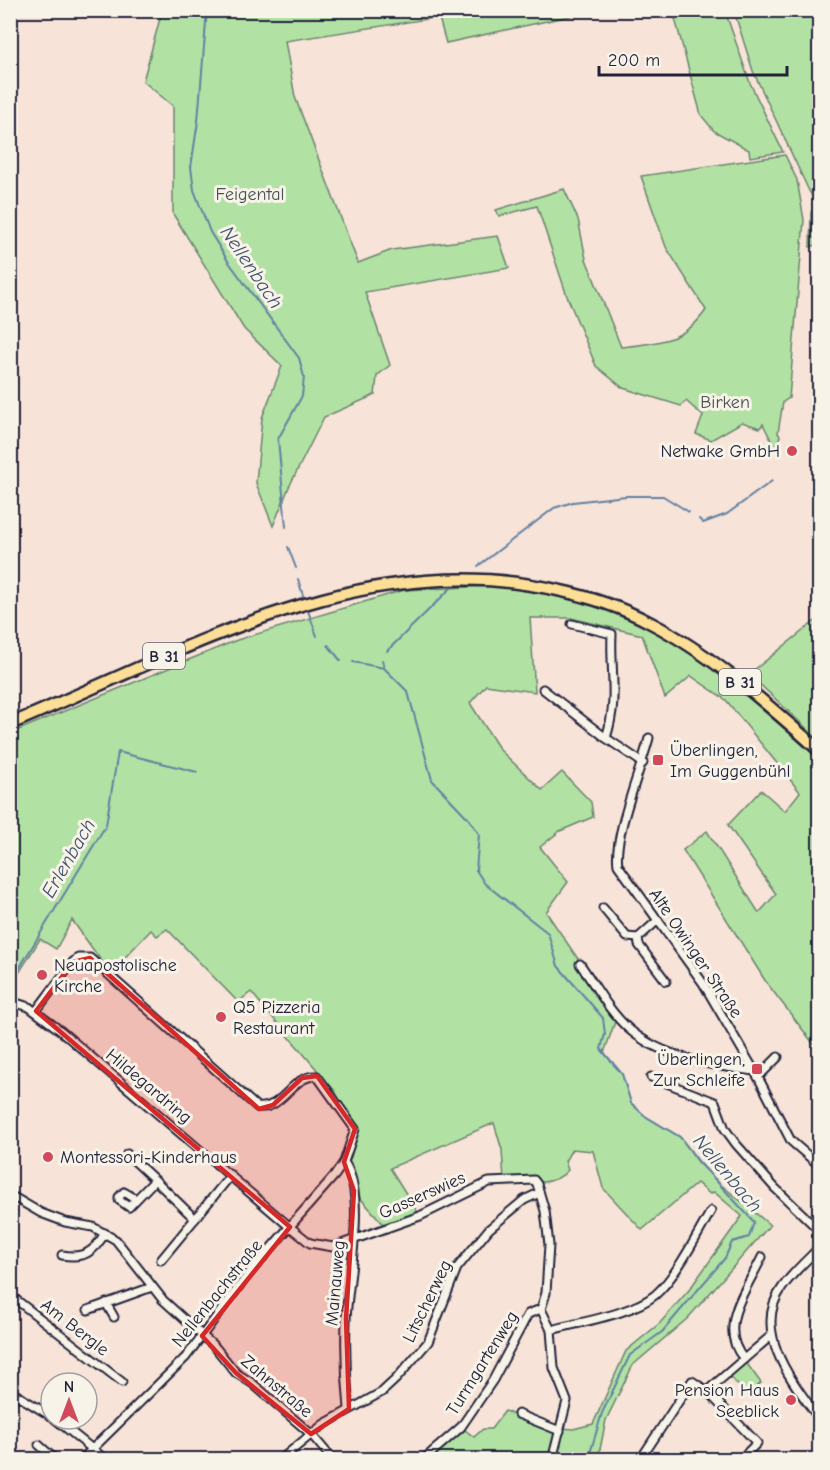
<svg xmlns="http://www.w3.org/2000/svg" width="830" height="1470" viewBox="0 0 830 1470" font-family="'Comic Neue',sans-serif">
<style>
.green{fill:#b1e2a3;stroke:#6a826f;stroke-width:1.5}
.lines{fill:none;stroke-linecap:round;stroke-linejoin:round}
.stream{stroke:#6281a3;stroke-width:2}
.minor-casing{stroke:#22223b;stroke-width:11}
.primary-casing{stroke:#22223b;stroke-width:15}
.minor{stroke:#f7f3e8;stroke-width:7}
.primary{stroke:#fdde96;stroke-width:10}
.marked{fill:#d62828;fill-opacity:0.2;stroke:#d62828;stroke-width:4.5;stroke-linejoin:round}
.poi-dot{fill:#d1495b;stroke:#f7f3e8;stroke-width:2}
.labels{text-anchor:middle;stroke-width:6;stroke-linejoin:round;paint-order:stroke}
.shield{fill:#f7f3e8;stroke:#62616f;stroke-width:1.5}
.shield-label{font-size:16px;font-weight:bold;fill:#22223b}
.park-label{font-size:18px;fill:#465255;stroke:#f7f3e8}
.poi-label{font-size:18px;fill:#22223b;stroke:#f7f3e8;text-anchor:start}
.street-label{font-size:18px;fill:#22223b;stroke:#f7f3e8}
.water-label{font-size:20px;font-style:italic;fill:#42516f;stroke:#f7f3e8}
</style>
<rect width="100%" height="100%" fill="#f7e3d7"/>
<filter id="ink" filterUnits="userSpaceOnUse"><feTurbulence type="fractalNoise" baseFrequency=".0167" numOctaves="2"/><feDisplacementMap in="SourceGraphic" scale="12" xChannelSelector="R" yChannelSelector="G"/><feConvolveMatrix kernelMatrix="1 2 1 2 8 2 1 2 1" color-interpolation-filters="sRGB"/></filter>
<g filter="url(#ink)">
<!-- green -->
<g class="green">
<path d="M162,11h270l2,7 -149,23 10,56 63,166 34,-13 106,-14 11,32 -144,24 25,73 -13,11 -2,19 -51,22 -35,70 -16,39 -17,-43 6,-65 20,-52 -38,-37 -71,-115v-108l-30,-25z"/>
<path d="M437,11l155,-1 1,1 -147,32z"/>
<path d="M673,11h52l25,72 33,69 -33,5 -1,-7 -35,-19 -13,-16z"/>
<path d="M734,11h85v187l-5,1 -5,-8 -56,-120z"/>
<path d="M785,155l12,25 7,40 -15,178 -6,4 -5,31 2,3 -5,12 -12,-24 -3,4 -18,-6 -31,18 -15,-6 7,-18 -17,-15 -5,5 -58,-18 -27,-22 -29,-70 -30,-90 -38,10 -3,-6 68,-21 14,30 8,40 35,88c35,-4 64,-5 85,-37l-40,-63 -25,-71z"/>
<path d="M819,204v40l-9,3 1,-35z"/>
<path d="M492,586c73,4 144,29 206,69 44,29 83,70 121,105v291l-53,-69 -83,-132 24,-19 52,82 17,-19 -48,-69 33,-35 24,21 15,-19 -74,-92 -35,-24 -26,22 -23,-63 -71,-17h-41l5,74 -49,-7 -16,18 30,47 42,40 20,-18 29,30 2,15 -33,14 -20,16 28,35 -22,30 71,104 -13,37 18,21 9,29 14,13 35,21 18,25 22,22 50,41 -82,93 -55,47 -27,55 -8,39h-44l9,-31 10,1 20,-5 33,-73 34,-28 29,-33 53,-74 -28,-24 -4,2 -13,-11 -55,47 -39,-42 -10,-37 -21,-2 -7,12 3,9c-14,18 -45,12 -64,10l-2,-30 -8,-27 -104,45 30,48 -33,12 -33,-37 -10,-29 11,-33 -20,-38 -84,-99 -13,10 -71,-73 -10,7 -6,-6 -41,43 -38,-53 -16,29 -16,-10 -21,34h-8v-240l226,-93 167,-50z"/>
<path d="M819,618v122l-70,-66z"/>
<path d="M745,1361l16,22 -13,12 -19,-19z"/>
<path d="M505,1411l51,23 -8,25 -118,1 35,-30 9,7 9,-8h8z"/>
</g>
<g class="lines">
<!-- stream -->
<g class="stream">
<path d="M207,10l-9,111 -7,46 3,23 16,42 18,29 71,97 5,19 -2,19 -24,43 8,88"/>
<path d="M699,519l4,4 24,-9 45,-33"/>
<path d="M288,547l8,21"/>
<path d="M478,566l76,-58 19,-6 53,-6h37l26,16"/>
<path d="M298,579l7,23"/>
<path d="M307,608l10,28"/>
<path d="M328,645l13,16"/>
<path d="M387,651l67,-66"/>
<path d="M382,660l2,8"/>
<path d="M353,662l31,6 24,24 24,88 36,38 11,16 -3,36 9,14 63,49 10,33 45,52 2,16 -4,15 21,25 9,29 14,13 35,21 19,25 55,60 -5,15 -17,5 -7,16 -63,74 -32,23 -28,58 -14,47"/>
<path d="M10,972h7l89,-147 12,-73 79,20"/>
</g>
<defs>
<g id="minor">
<path d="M572,624l40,10c-2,40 7,63 -6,104"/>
<path d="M543,689l63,49 37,25"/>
<path d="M649,738c-8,31 -36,99 -31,127l85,118 55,94 33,64 29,25"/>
<path d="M603,908l24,29 11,1"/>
<path d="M658,920l-20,18 1,7 27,36"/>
<path d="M580,964c15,21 29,48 50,66 33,28 83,36 125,41"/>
<path d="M10,1001l19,6 32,24 229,196 20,16 23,4 87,-31 69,-34 45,-2 3,4 8,27 4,34 -3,48 -5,16 10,21 3,38 13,33 -15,59"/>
<path d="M36,1011l37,-49 5,-4h12l167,149c26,4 34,-32 60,-31l38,53 -11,33 -9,13 -86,98 -63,84 -105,103"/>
<path d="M651,1077l64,25 10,27 11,15 39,44 45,43"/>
<path d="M758,1077l20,-20"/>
<path d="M127,1154l28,26"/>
<path d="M344,1162c24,34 3,119 2,159 -1,30 0,59 3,88"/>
<path d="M10,1195l31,18 24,9 28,5 23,13 47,60 52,47 21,26 16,10 59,51 22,26"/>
<path d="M136,1199l-12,-7 -5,5v3l10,7 26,-27 40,39"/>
<path d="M820,1247c-13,13 -28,26 -38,41 -32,44 13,97 38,132"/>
<path d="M62,1255c22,4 32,-3 43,-22"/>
<path d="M161,1260l70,-85"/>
<path d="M10,1295l112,87"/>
<path d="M106,1303l8,14"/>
<path d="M88,1310l64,-23"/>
<path d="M551,1330c29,-8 81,-16 104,-35 21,-18 42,-60 56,-84"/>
<path d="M744,1359c-28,-32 3,-70 18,-102"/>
<path d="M10,1391l41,25"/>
<path d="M707,1391l65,-56"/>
<path d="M518,1414l42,17"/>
<path d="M55,1419l51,41"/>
<path d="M39,1445l17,15"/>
<path d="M280,1460l44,-36 58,-32 14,-13 32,-37 29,-74 32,-39 35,-29 15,-7"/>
<path d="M423,1460l38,-33 32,-47 35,-66 13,-5"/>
<path d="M640,1460l52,-79 15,10 50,52 -13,13 3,4"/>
</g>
<path id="primary" d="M10,724c174,-72 352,-179 547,-134 33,7 64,17 94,33 63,33 116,81 169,128"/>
</defs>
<!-- minor casing -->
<use href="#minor" class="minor-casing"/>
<!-- primary casing -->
<use href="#primary" class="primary-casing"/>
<!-- minor -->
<use href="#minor" class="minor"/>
<!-- primary -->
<use href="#primary" class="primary"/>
</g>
</g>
<!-- marked area -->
<path class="marked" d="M90,958l169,151 14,-4 29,-27 15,-2 38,53 -11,33 10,29 -8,128 3,90 -38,25 -75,-61 -34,-37 88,-109 -254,-216 37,-49z"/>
<!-- markers -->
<g class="poi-dot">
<circle cx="792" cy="451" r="6"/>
<rect x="652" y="754" width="12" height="12" rx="3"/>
<circle cx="42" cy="975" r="6"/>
<circle cx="221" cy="1017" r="6"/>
<rect x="751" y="1063" width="12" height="12" rx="3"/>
<circle cx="48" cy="1157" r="6"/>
<circle cx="791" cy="1400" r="6"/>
</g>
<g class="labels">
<!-- shield labels -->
<g class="shield">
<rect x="143" y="643" width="42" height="26" rx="4.5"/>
<rect x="719" y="669" width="42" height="26" rx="4.5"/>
</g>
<g class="shield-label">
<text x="164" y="662">B 31</text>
<text x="740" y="688">B 31</text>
</g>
<!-- park labels -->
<g class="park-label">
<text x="250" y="200">Feigental</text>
<text x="725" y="408">Birken</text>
</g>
<!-- poi labels -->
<g class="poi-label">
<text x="780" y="457" text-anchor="end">Netwake GmbH</text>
<text x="670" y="756">Überlingen,<tspan x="670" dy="21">Im Guggenbühl</tspan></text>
<text x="54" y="971">Neuapostolische<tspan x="54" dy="21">Kirche</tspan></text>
<text x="233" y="1013">Q5 Pizzeria<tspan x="233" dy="21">Restaurant</tspan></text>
<text x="745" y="1065" text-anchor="end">Überlingen,<tspan x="745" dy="21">Zur Schleife</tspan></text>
<text x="60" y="1163">Montessori-Kinderhaus</text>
<text x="779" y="1396" text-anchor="end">Pension Haus<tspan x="779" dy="21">Seeblick</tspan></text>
</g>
<!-- street labels -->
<g class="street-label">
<text transform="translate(696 953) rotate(56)" y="6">Alte Owinger Straße</text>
<text transform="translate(149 1086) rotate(40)" y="6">Hildegardring</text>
<text transform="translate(422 1195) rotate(-24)" y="6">Gasserswies</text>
<text transform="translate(335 1283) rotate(-85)" y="6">Mainauweg</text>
<text transform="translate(217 1293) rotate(-51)" y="6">Nellenbachstraße</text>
<text transform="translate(427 1301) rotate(-64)" y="6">Litscherweg</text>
<text transform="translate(75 1327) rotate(38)" y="6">Am Bergle</text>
<text transform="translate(482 1363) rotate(-58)" y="6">Turmgartenweg</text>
<text transform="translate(277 1386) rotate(40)" y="6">Zahnstraße</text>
</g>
<!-- water labels -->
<g class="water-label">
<text transform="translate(252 267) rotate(56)" y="7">Nellenbach</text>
<text transform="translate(68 858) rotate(-60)" y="7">Erlenbach</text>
<text transform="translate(728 1173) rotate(50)" y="7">Nellenbach</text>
</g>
</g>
<!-- margin -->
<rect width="830" height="1470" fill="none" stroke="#f7f3e8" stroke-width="36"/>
<rect x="18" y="18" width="794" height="1434" fill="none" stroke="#22223b" stroke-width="2" filter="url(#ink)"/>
<!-- north arrow -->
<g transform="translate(69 1401)"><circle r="28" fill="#f7f3e8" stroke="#a29fa3" stroke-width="1.5"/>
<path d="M0-4.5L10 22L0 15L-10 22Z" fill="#d1495b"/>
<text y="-9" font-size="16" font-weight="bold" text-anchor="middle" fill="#22223b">N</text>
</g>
<!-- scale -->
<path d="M599 66v9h188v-9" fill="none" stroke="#22223b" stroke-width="3"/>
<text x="608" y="66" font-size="18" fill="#22223b" stroke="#f7f3e8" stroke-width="4.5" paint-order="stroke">200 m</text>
</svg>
